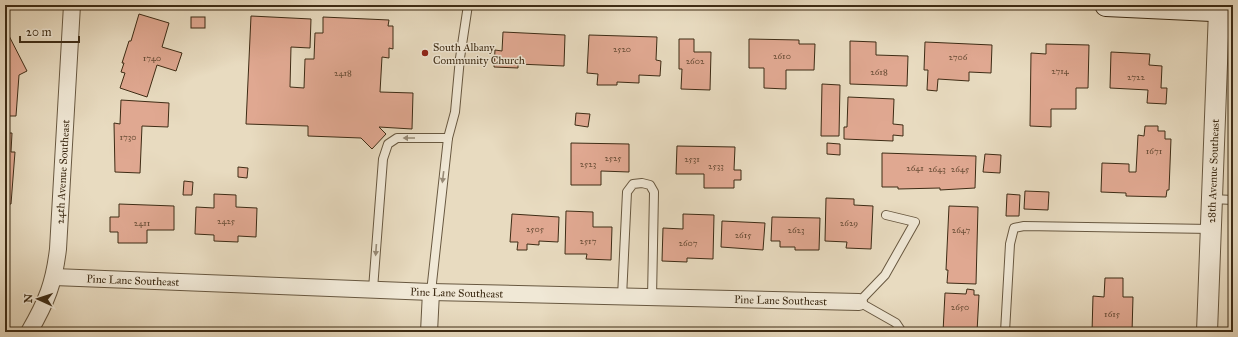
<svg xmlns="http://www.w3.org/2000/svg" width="1238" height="337" viewBox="0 0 1238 337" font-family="'IM FELL Great Primer',serif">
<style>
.building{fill:#e0a891;stroke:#3e2c15}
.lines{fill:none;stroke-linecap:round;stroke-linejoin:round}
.service-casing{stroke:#685840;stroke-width:10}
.minor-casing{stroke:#685840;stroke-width:18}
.tertiary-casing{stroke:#685840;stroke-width:22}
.secondary-casing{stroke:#3e2c15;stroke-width:24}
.service{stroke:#f0e8d6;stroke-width:8}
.minor{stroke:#f0e8d6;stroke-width:16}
.tertiary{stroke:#f0e8d6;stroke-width:20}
.secondary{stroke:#f0e8d6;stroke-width:22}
.oneway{fill:#978a76}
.poi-dot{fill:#8f2418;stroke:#f0e8d6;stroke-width:1.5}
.labels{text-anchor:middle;stroke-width:3;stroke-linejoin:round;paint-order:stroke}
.number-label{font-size:9px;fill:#664b34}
.poi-label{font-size:11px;fill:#3e2c15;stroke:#f0e8d6;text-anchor:start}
.street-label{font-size:11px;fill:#3e2c15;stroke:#f0e8d6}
</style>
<rect width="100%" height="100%" fill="#e8dbc0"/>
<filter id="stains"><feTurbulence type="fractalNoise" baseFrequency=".005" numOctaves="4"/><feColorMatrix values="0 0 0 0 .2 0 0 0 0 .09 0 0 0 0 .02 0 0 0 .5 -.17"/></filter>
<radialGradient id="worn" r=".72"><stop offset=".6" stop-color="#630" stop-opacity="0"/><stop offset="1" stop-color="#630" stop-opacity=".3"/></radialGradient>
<!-- building -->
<g class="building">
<path d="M139,14l30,9 -7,24 20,6 -6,18 -19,-6 -10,32 -27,-9 5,-15 -4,-1 3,-9h-2l7,-22h2z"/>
<path d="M251,16l60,3 -1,29 -19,-1 -1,40 14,1 1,-29h9l1,-26h8v-16l66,3 -1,6h5v23l-4,-1v10l-7,-1 -2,35 33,1 -1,36 -33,-2 7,7 -14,15 -11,-11 -53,-2v-10l-62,-2z"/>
<rect x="191" y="17" width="14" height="11"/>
<path d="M5,28l22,43 -8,4 -3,41h-11z"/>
<path d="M503,32l62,3 -1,31 -46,-2v4l-24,-1 1,-17 7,1z"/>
<path d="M589,35l68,2 -1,23 5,1 -1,15 -21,-1v8l-22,-1v3h-20l1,-11 -11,-1z"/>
<path d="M679,39h15v13h17l-1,38 -29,-1 1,-20h-3z"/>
<path d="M749,39l50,1v4h16l-1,26h-28v19l-22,-1v-20h-15z"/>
<path d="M850,41l26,1v13l32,1 -1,30 -57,-2z"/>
<path d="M925,42l67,3 -1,28 -22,-1v9l-31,-2 -1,12 -10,-1 1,-20h-4z"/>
<path d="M1046,44l43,1 -1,43h-12v21h-25v18l-21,-1 1,-73 15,1z"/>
<path d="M1111,52l39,2 -1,11 13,1 -1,22h6l-1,16 -19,-1 1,-13 -38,-2z"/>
<path d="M822,84l18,1 -1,51h-18z"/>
<path d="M848,97l46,2 -1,25 10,1v11l-10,-1v6l-49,-2v-12h3z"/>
<path d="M121,100l48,3 -1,24 -26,-1 -2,47 -25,-1 -1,-49 6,1z"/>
<path d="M576,113l14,1 -2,13 -13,-2z"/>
<path d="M1145,126h13v5h7v8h6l-2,51h-2l-1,7 -40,-1v-3l-25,-1 1,-29 27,1v8h7l2,-37 6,1z"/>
<path d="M5,133h7l-1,19h4l-4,52h-6z"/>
<path d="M571,143l58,1v28l-28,-1v14h-30z"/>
<path d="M827,143l13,1v11l-13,-1z"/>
<path d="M677,146l58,1 -1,23h7v10h-7v8h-30v-14h-28z"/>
<path d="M882,153l94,3 -1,32 -35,2v-2l-42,1v-2h-16z"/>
<path d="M985,154l16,1 -1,18 -17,-1z"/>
<path d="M238,167l10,1 -1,10 -9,-1z"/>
<path d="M184,181l9,1 -1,13h-9z"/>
<path d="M1025,191l24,1 -1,18 -24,-1z"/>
<path d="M214,194l22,1v12l21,1 -1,29 -18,-1v6l-24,-1v-6l-19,-1 1,-27 18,1z"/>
<path d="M1007,194l13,1 -1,21h-13z"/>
<path d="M826,198l28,1v6l19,1 -2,43 -25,-1 1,-6 -22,-1z"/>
<path d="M119,204l55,2v24h-27v13h-29v-11h-8v-15h9z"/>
<path d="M949,206l29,1 -2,77 -29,-1 1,-13h-2z"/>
<path d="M566,211l27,1v15h19l-1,33 -25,-1 1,-5h-22z"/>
<path d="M512,214l47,3 -1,25 -19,-1v4l-12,-1v6h-10l1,-8h-8z"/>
<path d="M683,214l31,1 -1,44 -26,-1v4l-25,-1 1,-33 20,1z"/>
<path d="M772,217l48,1 -1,32h-24v-3h-15v-6h-9z"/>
<path d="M722,221l43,2 -2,27 -42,-3z"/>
<path d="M1105,278h18v19h10l-1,35h-40l1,-36 11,1z"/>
<path d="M967,289l7,1v5h5l-2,37h-34l2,-39 21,1z"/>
<path d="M369,329l33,1v2h-33z"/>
</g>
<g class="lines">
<defs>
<g id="service">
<path d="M1212,199l21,1"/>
<path d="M886,215l29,7 -30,53 -26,27 37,21 6,9"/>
<path d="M373,289l10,-130 5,-15 9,-6h51"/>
<path d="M431,292l17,-154 7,-26 5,-54 8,-53"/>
<path d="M622,297l5,-105 6,-8 9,-1 8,2 4,7 -2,106"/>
<path d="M1005,332l5,-88 4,-16 10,-2 187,3"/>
</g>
<g id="minor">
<path id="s1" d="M54,277l377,15 428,10"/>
<path id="s2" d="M29,332c18,-31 25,-49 29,-83l14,-244"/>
<path d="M429,332l2,-40"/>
</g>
<g id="tertiary">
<path id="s3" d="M1207,332l12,-322"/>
</g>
<path id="secondary" d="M1106,5l127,6"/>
</defs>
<!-- service casing -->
<use href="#service" class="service-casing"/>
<!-- minor casing -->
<use href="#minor" class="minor-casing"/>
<!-- tertiary casing -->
<use href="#tertiary" class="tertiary-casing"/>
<!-- secondary casing -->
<use href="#secondary" class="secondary-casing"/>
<!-- service -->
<use href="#service" class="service"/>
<!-- minor -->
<use href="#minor" class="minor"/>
<!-- tertiary -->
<use href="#tertiary" class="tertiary"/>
<!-- secondary -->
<use href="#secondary" class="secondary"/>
</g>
<!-- one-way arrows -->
<defs><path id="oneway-solid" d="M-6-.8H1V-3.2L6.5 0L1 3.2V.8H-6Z"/></defs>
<g class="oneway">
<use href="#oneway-solid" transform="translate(409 138) rotate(180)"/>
<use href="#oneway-solid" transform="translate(443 177) rotate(97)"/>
<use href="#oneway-solid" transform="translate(376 250) rotate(94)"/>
</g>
<!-- markers -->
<circle class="poi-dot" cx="425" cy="53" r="4"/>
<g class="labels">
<!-- number labels -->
<g class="number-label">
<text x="622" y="52">2520</text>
<text x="782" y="59">2610</text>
<text x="958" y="60">2706</text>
<text x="152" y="61">1740</text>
<text x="695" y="64">2602</text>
<text x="1060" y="74">2714</text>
<text x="879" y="75">2618</text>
<text x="343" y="76">2418</text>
<text x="1136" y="80">2722</text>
<text x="128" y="140">1730</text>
<text x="1154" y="154">1671</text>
<text x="613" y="161">2525</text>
<text x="692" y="162">2531</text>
<text x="588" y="167">2523</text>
<text x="716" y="169">2533</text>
<text x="915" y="171">2641</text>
<text x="937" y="172">2643</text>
<text x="960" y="172">2645</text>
<text x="226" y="224">2425</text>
<text x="142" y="226">2411</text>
<text x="849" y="226">2629</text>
<text x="535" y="232">2505</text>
<text x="796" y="233">2623</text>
<text x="961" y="233">2647</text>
<text x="743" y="238">2615</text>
<text x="588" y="244">2517</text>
<text x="688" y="246">2607</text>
<text x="960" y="310">2650</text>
<text x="1112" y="317">1615</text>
</g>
<!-- poi labels -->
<g class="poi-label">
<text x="433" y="51">South Albany<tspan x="433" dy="13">Community Church</tspan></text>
</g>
<!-- street labels -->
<g class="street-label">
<text dy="4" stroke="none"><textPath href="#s2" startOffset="166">24th Avenue Southeast</textPath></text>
<text dy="4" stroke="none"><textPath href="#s3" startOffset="161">28th Avenue Southeast</textPath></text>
<text dy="4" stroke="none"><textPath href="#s1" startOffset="79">Pine Lane Southeast</textPath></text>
<text dy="4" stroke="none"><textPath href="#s1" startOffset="403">Pine Lane Southeast</textPath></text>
<text dy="4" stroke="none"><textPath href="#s1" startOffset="727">Pine Lane Southeast</textPath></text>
</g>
</g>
<!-- margin -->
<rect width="1238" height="337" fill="none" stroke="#e8dbc0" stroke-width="20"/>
<rect x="6" y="6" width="1226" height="325" fill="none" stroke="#3e2c15" stroke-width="2"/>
<rect x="10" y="10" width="1218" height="317" fill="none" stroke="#3e2c15"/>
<!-- north arrow -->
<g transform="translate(38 299) rotate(273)" stroke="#f0e8d6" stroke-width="3" paint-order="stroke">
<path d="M0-3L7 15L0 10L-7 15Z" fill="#3e2c15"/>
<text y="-6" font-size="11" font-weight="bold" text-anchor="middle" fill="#3e2c15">N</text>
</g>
<!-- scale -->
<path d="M20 36v6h59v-6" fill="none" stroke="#3e2c15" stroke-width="2"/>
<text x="26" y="36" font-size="12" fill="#3e2c15" stroke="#f0e8d6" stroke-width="3" paint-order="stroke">20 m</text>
<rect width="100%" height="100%" filter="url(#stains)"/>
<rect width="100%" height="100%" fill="url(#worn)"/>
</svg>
